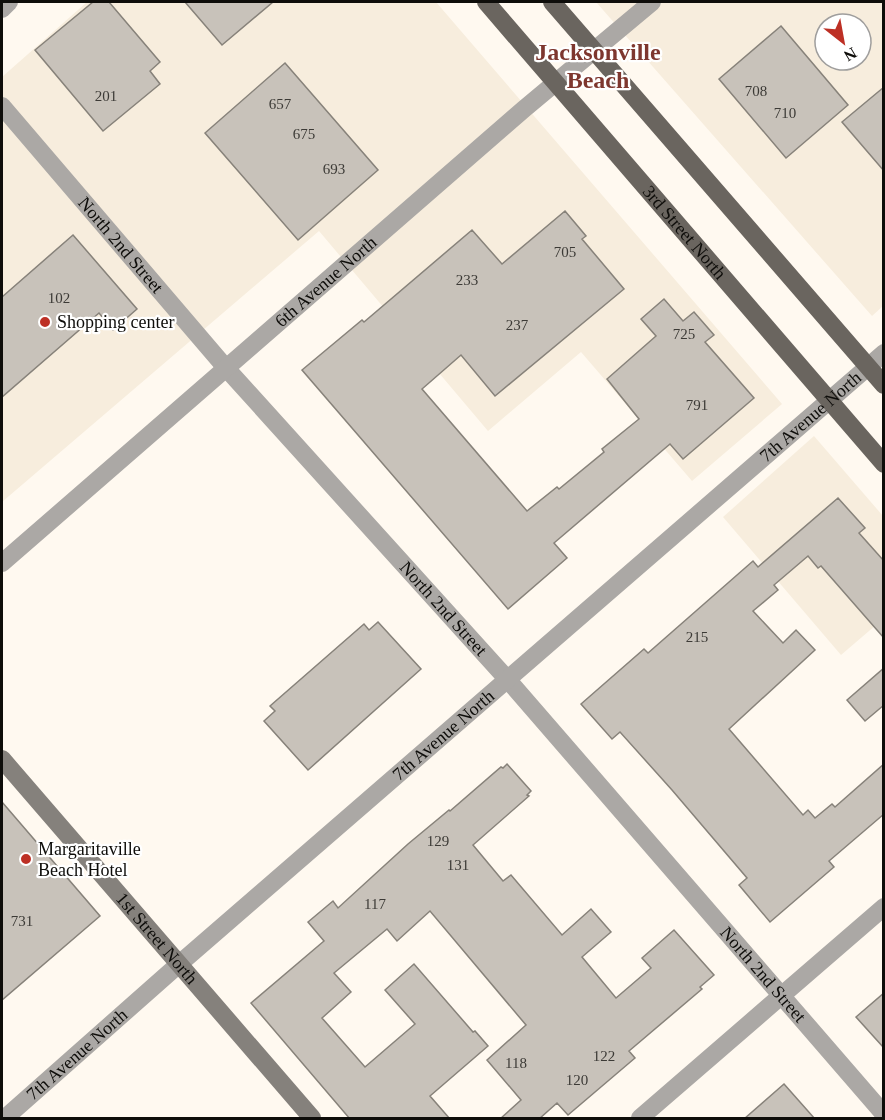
<svg xmlns="http://www.w3.org/2000/svg" width="885" height="1120" viewBox="0 0 885 1120" font-family="Georgia,serif">
<style>
.built{fill:#f7eddd;fill-rule:evenodd}
.building{fill:#c8c2ba;stroke:#87827a;stroke-width:1.5}
.lines{fill:none;stroke-linecap:round;stroke-linejoin:round}
.street{stroke:#aba8a5;stroke-width:18}
.secondary{stroke:#85817c;stroke-width:18}
.primary{stroke:#6a655f;stroke-width:18}
.poi-dot{fill:#bd3025;stroke:#fff;stroke-width:2}
.labels{text-anchor:middle;stroke-width:4.5;stroke-linejoin:round;paint-order:stroke}
.number-label{font-size:15px;fill:#3c3a36}
.street-label{font-size:18px;fill:#0e0d0a;stroke:#fff}
.poi-label{font-size:18px;fill:#0e0d0a;stroke:#fff;text-anchor:start}
.district-label{font-size:24px;font-weight:bold;fill:#7e372f;stroke:#fff}
</style>
<rect width="100%" height="100%" fill="#fff9f0"/>
<!-- built -->
<g class="built">
<path d="M87,2h349l346,402 -90,77 -111,-129 -93,79 -169,-200 -317,271v-425z"/>
<path d="M596,2h287v304l-11,10zM825,24h36v36h-36z"/>
<path d="M814,436l69,80v103l-42,36 -118,-138z"/>
</g>
<!-- building -->
<g class="building">
<path d="M93,2h16l51,60 -10,9 10,13 -57,47 -68,-81z"/>
<path d="M185,2h88l-51,43z"/>
<path d="M781,26l67,79 -62,53 -67,-79z"/>
<path d="M285,63l93,107 -80,70 -93,-107z"/>
<path d="M884,87v84l-42,-49z"/>
<path d="M565,211l21,25 -4,3 42,50 -129,107 -34,-41 -39,34 105,122 30,-24 2,2 45,-37 -2,-3 37,-30 -32,-40 49,-43 -15,-17 23,-20 19,22 11,-9 20,23 -9,7 49,56 -71,61 -13,-15 -116,99 13,15 -59,51 -206,-239 60,-50 2,2 108,-92 30,34z"/>
<path d="M73,235l64,74 -24,21 -14,-17 -97,84v-100z"/>
<path d="M838,498l27,30 -6,5 25,28v77l-63,-72 -3,2 -10,-12 -34,29 4,5 -25,21 30,32 13,-13 19,20 -86,79 74,86 5,-5 7,8 17,-14 3,3 49,-43v50l-55,47 5,6 -64,55 -31,-37 8,-7 -75,-88 -52,-58 -8,7 -31,-35 63,-55 4,4 105,-92 5,6z"/>
<path d="M378,622l43,47 -113,101 -44,-49 11,-10 -5,-5 94,-82 5,6z"/>
<path d="M884,668v37l-19,16 -18,-21z"/>
<path d="M507,764l24,27 -4,4 2,1 -56,49 30,36 8,-6 51,60 29,-26 20,23 -29,25 34,41 35,-30 -9,-10 32,-28 40,45 -14,12 2,2 -73,62 6,7 -67,57 -11,-12 -18,16h-39l21,-19 -34,-40 39,-35 -96,-114 -33,30 -10,-12 -53,44 17,19 -29,26 43,49 50,-43 -30,-34 29,-26 59,68 2,-1 13,15 -58,50 20,23h-100l-99,-116 73,-62 -16,-19 25,-21 5,7 70,-64 41,-34 1,1 51,-44 2,1z"/>
<path d="M2,802l98,114 -98,84z"/>
<path d="M884,993v55l-28,-31z"/>
<path d="M784,1084l31,35h-71z"/>
</g>
<g class="lines">
<!-- street -->
<g class="street">
<path d="M2,9l7,-7"/>
<path id="s1" d="M2,106l224,262 282,312 376,434"/>
<path id="s2" d="M2,563l522,-454 128,-107"/>
<path id="s3" d="M5,1118l173,-153 706,-612"/>
<path d="M640,1118l244,-211"/>
</g>
<!-- secondary -->
<path class="secondary" id="s4" d="M2,759l310,359"/>
<!-- primary -->
<g class="primary">
<path id="s5" d="M486,2l398,462"/>
<path d="M552,2l332,383"/>
</g>
</g>
<!-- markers -->
<g class="poi-dot">
<circle cx="45" cy="322" r="6"/>
<circle cx="26" cy="859" r="6"/>
</g>
<g class="labels">
<!-- number labels -->
<g class="number-label">
<text x="756" y="96">708</text>
<text x="106" y="101">201</text>
<text x="280" y="109">657</text>
<text x="785" y="118">710</text>
<text x="304" y="139">675</text>
<text x="334" y="174">693</text>
<text x="565" y="257">705</text>
<text x="467" y="285">233</text>
<text x="59" y="303">102</text>
<text x="517" y="330">237</text>
<text x="684" y="339">725</text>
<text x="697" y="410">791</text>
<text x="697" y="642">215</text>
<text x="438" y="846">129</text>
<text x="458" y="870">131</text>
<text x="375" y="909">117</text>
<text x="22" y="926">731</text>
<text x="604" y="1061">122</text>
<text x="516" y="1068">118</text>
<text x="577" y="1085">120</text>
</g>
<!-- street labels -->
<g class="street-label">
<text dy="6" stroke="none"><textPath href="#s5" startOffset="304">3rd Street North</textPath></text>
<text dy="6" stroke="none"><textPath href="#s1" startOffset="183">North 2nd Street</textPath></text>
<text dy="6" stroke="none"><textPath href="#s2" startOffset="429">6th Avenue North</textPath></text>
<text dy="6" stroke="none"><textPath href="#s3" startOffset="1068">7th Avenue North</textPath></text>
<text dy="6" stroke="none"><textPath href="#s1" startOffset="669">North 2nd Street</textPath></text>
<text dy="6" stroke="none"><textPath href="#s3" startOffset="582">7th Avenue North</textPath></text>
<text dy="6" stroke="none"><textPath href="#s4" startOffset="237">1st Street North</textPath></text>
<text dy="6" stroke="none"><textPath href="#s1" startOffset="1155">North 2nd Street</textPath></text>
<text dy="6" stroke="none"><textPath href="#s3" startOffset="96">7th Avenue North</textPath></text>
</g>
<!-- poi labels -->
<g class="poi-label">
<text x="57" y="328">Shopping center</text>
<text x="38" y="855">Margaritaville<tspan x="38" dy="21">Beach Hotel</tspan></text>
</g>
<!-- district labels -->
<g class="district-label">
<text x="598" y="60">Jacksonville<tspan x="598" dy="28">Beach</tspan></text>
</g>
</g>
<!-- border -->
<rect width="885" height="1120" fill="none" stroke="#0e0d0a" stroke-width="6"/>
<!-- north arrow -->
<g transform="translate(843 42) rotate(149)"><circle r="28" fill="#ffffff" stroke="#9f9e9d" stroke-width="1.5"/>
<path d="M0-4.5L10 22L0 15L-10 22Z" fill="#bd3025"/>
<text y="-9" font-size="16" font-weight="bold" text-anchor="middle" fill="#0e0d0a">N</text>
</g>
</svg>
